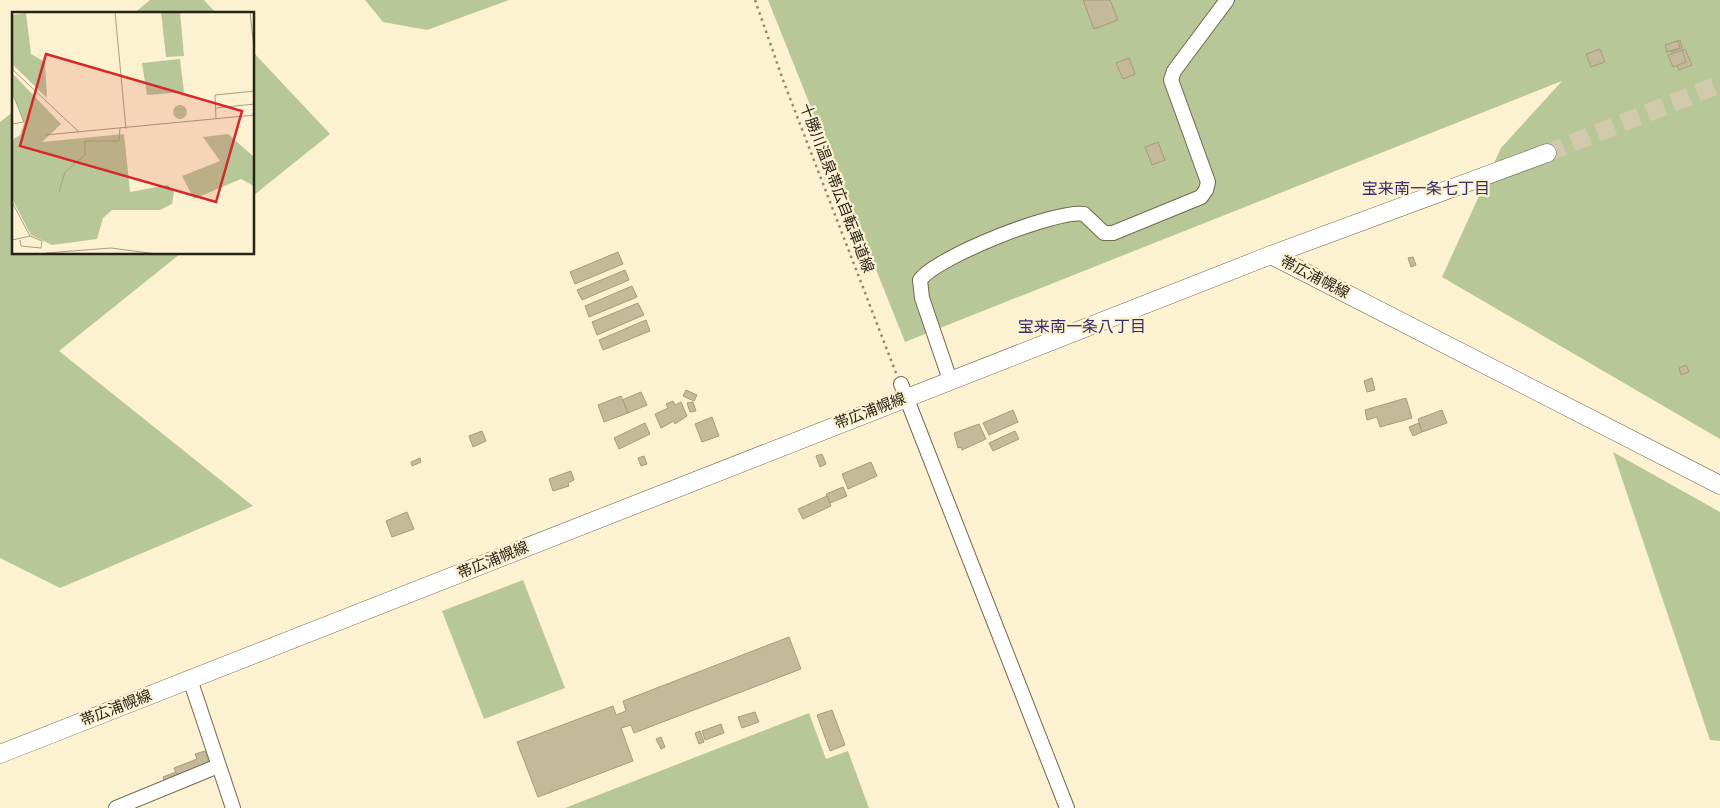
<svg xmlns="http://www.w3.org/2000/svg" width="1720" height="808" viewBox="0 0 1720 808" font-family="Karla,'Noto Sans JP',sans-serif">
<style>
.green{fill:#b8c798}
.building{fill:#c4ba9b;stroke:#a59c7d}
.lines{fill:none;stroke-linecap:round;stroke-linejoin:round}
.major-tunnel{stroke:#d1c9ac;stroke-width:18;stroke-dasharray:18 9;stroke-linecap:butt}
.minor-casing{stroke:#71684b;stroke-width:16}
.major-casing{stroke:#71684b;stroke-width:19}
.path{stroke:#918a73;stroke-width:2.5;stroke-dasharray:2.5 4;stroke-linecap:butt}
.minor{stroke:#fff;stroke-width:14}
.major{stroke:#fff;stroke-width:18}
.labels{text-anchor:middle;stroke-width:4.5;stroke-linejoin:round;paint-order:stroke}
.street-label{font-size:15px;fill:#272317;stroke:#fcf2d1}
.neighbourhood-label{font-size:16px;fill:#362d68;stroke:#fcf2d1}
.inset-road{fill:none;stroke:#a79f87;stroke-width:1}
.view{fill:#d62828;fill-opacity:0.15;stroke:#d62828;stroke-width:2.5}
.inset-edge{fill:none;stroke:#272317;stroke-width:2.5}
</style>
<rect width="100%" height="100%" fill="#fcf2d1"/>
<!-- green -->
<g class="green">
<path d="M150,0h54l13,14h-84z"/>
<path d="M365,0h144l-82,30 -44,-8z"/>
<path d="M768,0h952v439l-278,-162 59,-129 61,-67 -657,261z"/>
<path d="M254,53l76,81 -76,61z"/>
<path d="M14,111v143h166l-121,97 194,155 -193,82 -60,-30v-436z"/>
<path d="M1613,452l107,60v229l-10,-1z"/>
<path d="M523,580l42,108 -81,31 -42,-108z"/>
<path d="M809,713l17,46 22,-8 21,57h-304z"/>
</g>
<!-- building -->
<g class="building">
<path d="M1083,0h27l8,20 -24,9z"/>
<path d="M1680,40l2,8 -11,4 -3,-8z"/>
<path d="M1678,41l2,7 -13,4 -2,-7z"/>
<path d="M1600,49l5,13 -14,5 -5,-13z"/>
<path d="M1685,49l7,16 -13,5 -6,-16z"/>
<path d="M1682,50l4,12 -13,5 -5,-12z"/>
<path d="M1129,58l6,16 -12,5 -7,-16z"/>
<path d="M1158,142l7,18 -13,5 -7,-18z"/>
<path d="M618,252l5,12 -48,20 -5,-12z"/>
<path d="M1413,257l3,8 -5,2 -3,-9z"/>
<path d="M625,270l4,10 -47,20 -5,-10z"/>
<path d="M632,286l5,11 -48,20 -4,-11z"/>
<path d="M638,303l6,12 -47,20 -5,-13z"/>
<path d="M646,320l4,11 -47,19 -4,-10z"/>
<path d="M1686,365l3,7 -8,3 -2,-7z"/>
<path d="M1372,378l3,12 -8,2 -3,-11z"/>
<path d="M686,390l11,5 -3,6 -11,-5z"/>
<path d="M641,392l6,13 -19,8 -6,-13z"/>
<path d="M621,396l7,17 -24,9 -6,-17z"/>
<path d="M1406,398l6,20 -32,9 -3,-10 -10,3 -2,-10z"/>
<path d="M673,401l2,4 6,-3 6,14 -12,8 -1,-3 -13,7 -6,-14 13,-6 -2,-4z"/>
<path d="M693,402l3,9 -6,1 -3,-9z"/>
<path d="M1013,410l5,12 -29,13 -6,-12z"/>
<path d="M1442,410l5,13 -25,9 -4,-13z"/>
<path d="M712,417l7,19 -17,6 -7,-18z"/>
<path d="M645,423l5,11 -31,15 -5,-11z"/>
<path d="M1419,423l3,9 -9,4 -4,-9z"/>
<path d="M979,424l7,15 -24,11 -1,-3 -3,1 -4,-15z"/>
<path d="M482,431l4,10 -13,6 -4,-11z"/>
<path d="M1015,431l4,8 -26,12 -4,-8z"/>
<path d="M822,454l4,10 -6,3 -4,-11z"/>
<path d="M644,456l3,8 -6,2 -3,-8z"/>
<path d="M420,458l1,4 -9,4 -1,-4z"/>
<path d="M871,462l6,14 -29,13 -6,-15z"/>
<path d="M571,471l3,9 -6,3 1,3 -16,5 -4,-12z"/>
<path d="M843,487l4,9 -17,7 -4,-9z"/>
<path d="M827,496l4,10 -28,13 -5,-10z"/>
<path d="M407,512l7,17 -22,8 -6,-16z"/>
<path d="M789,637l12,32 -167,64 -3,-8 -10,3 12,33 -95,36 -21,-55 96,-36 3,9 10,-4 -3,-10z"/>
<path d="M832,710l13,35 -15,6 -13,-36z"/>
<path d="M755,712l4,10 -17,6 -4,-11z"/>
<path d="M721,724l3,9 -19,7 -3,-9z"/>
<path d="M700,731l4,11 -5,2 -4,-11z"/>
<path d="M661,737l4,10 -4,2 -5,-10z"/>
<path d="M205,751l5,15 -32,12 -4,-10 23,-9 -2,-5z"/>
<path d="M176,772l3,9 -13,5 -3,-9z"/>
</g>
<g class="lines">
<!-- major-tunnel -->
<path class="major-tunnel" d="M1547,153l173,-69"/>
<defs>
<g id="minor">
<path d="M950,380l-28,-82 -2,-18c16,-23 137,-71 164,-66l20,19h9l88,-36 5,-7 2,-8 -37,-102 3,-9 53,-71"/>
<path d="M901,384l166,424"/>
<path d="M190,679l43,129"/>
<path d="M116,808l102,-42"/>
</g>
<g id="major">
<path d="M1271,255l449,230"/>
<path d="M0,754l1271,-499 276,-102"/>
</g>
</defs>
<!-- minor casing -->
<use href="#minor" class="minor-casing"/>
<!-- major casing -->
<use href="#major" class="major-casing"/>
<!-- path -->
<path class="path" d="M755,0l28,80 113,293"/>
<!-- minor -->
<use href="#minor" class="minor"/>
<!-- major -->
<use href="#major" class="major"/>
</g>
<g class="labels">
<!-- street labels -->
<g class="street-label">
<text transform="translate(837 188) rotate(69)" y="5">十勝川温泉帯広自転車道線</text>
<text transform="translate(1315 277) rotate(27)" y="5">帯広浦幌線</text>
<text transform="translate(870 411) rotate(-21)" y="5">帯広浦幌線</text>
<text transform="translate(493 560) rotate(-22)" y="5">帯広浦幌線</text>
<text transform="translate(116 708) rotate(-21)" y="5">帯広浦幌線</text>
</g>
<!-- neighbourhood labels -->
<g class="neighbourhood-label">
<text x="1426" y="194">宝来南一条七丁目</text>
<text x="1082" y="332">宝来南一条八丁目</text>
</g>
</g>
<!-- overview -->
<g transform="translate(12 12)">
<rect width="242" height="242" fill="#fcf2d1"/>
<path d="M149,0h19l4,44 -18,1zM14,1l5,41 14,8 2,36 -35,-34v-49zM168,47l4,33 -37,3 -5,-32zM0,61l49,51 -19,18 82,-8 6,58 38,-7 6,7 -2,12 -12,6h-48l-9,8 -6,21 -45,6 -21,-10 -19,-36v-59l8,-5 4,-12 -12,-33zM161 100a7 7 0 1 1 14 0a7 7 0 1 1-14 0ZM216,122l26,23v29l-13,-7 -47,20 -12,-23 38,-15 -17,-24z" fill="#b8c798"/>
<path class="inset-road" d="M103,0l11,117M238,0l5,46M0,37l1,21M0,57l67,63M0,80l12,30 -12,2M204,96l39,-4M204,107l-1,-24 40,-4M33,123l210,-20M47,180l6,-20 20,-17v-14h34l1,-13M0,190l18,34 12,5 -1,7 -20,-2 -1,-6M0,228l18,-4M34,241l65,-5 46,6"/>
<path class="view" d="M34,42l196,57 -26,91 -196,-56z"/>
<rect width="242" height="242" class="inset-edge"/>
</g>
</svg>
